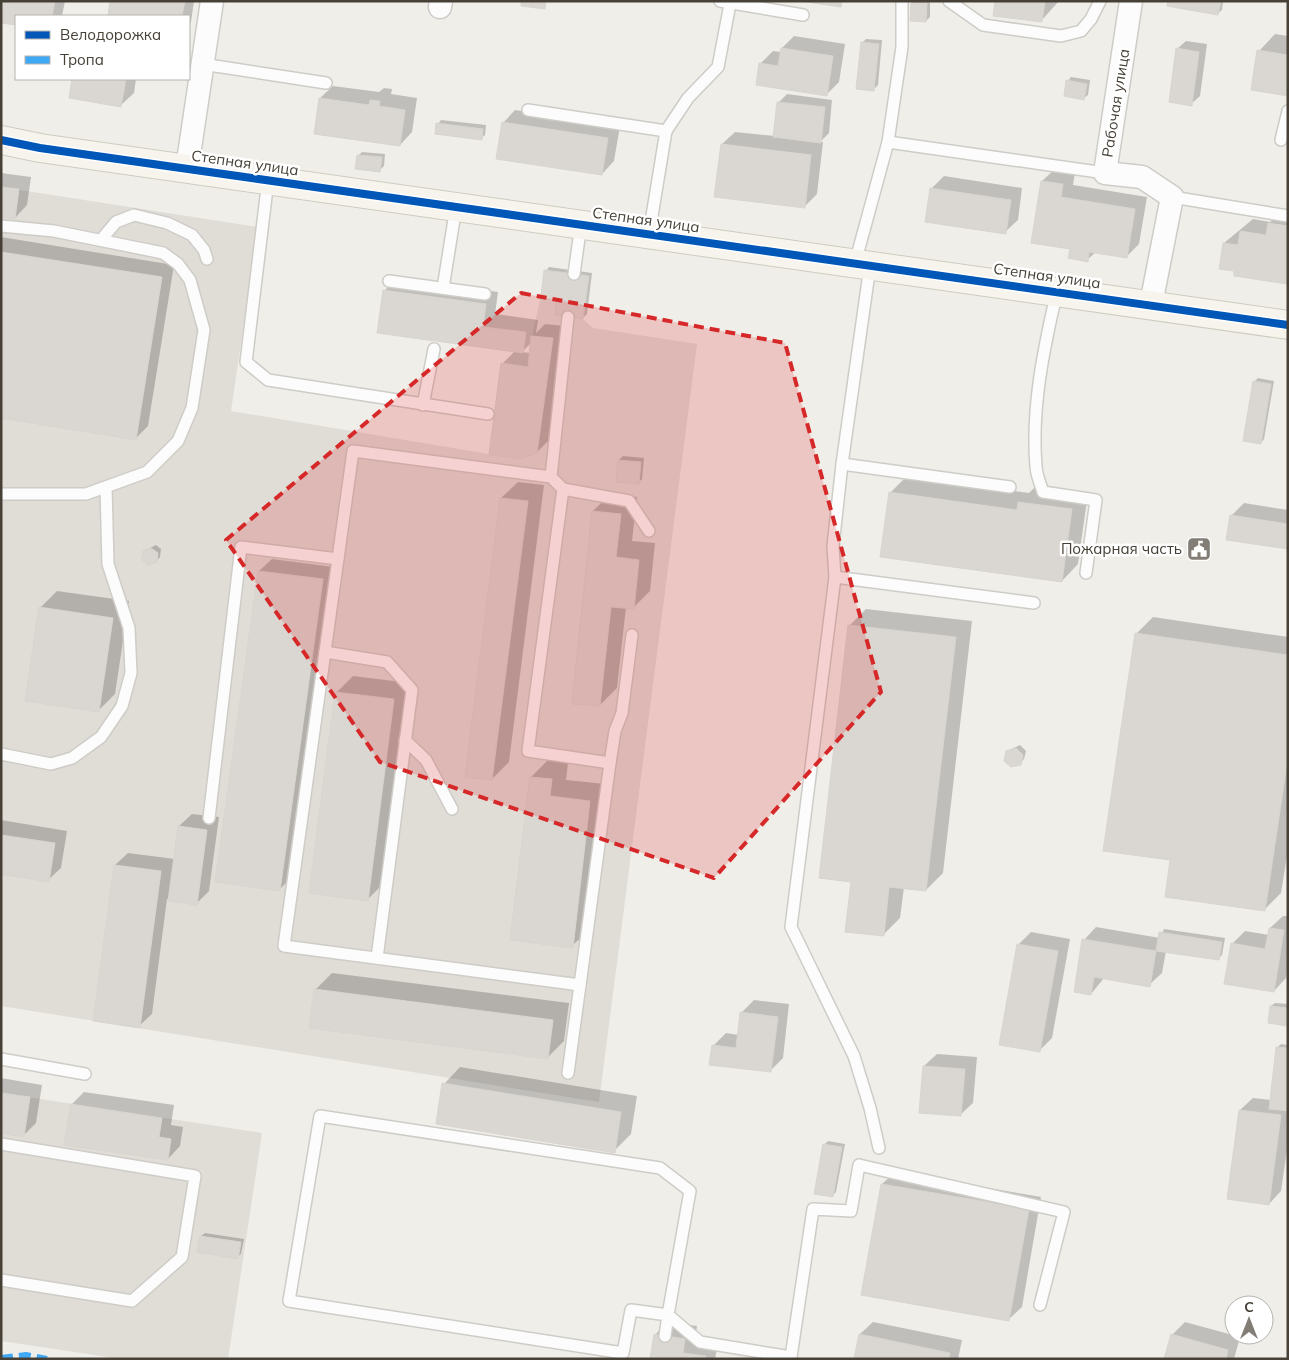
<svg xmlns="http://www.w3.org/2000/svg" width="1289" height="1360" viewBox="0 0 1289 1360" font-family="Mulish,sans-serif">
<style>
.industrial{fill:#e0ddd7}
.shadow{fill:#0003;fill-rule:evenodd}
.building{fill:#dad7d2;stroke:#d8d5cf}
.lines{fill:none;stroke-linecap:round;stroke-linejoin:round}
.lane-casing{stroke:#ceccc7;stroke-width:14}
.street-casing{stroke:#ceccc7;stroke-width:25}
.secondary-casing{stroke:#cfcbc0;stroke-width:30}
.lane{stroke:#fdfcfc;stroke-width:11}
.street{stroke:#fdfcfc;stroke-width:22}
.secondary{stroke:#f7f4ee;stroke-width:28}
.quiet{stroke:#3fa9f5;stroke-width:6;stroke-dasharray:12 6;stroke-linecap:butt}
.cycleway-casing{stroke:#fff;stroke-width:11}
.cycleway{stroke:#0057b8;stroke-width:8}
.marked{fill:#d62828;fill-opacity:0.2;stroke:#d62828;stroke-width:4;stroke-dasharray:10 6;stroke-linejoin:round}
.labels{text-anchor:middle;stroke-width:5;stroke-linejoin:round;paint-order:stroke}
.street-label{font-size:15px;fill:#464036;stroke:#fff}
.poi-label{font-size:15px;fill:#464036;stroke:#fff;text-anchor:end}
</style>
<rect width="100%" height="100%" fill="#f0eee9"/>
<!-- industrial -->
<g class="industrial">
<path d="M1,187l257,40 -27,184 288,48 18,-6 16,-114 -21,-3 9,-40 48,-20 -6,43 10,9 104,16 -98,758 -598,-96z"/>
<path d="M1,1093l261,40 -34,226h-107l-120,-18z"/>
</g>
<!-- shadow -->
<g class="shadow">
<path d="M1,1h64l-3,15h-46v8l-15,-2z"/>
<path d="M112,1h82l-3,21 -2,2v-8h-80z"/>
<path d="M914,1h16v16l-4,4 -14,-18z"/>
<path d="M996,1h63l-17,19z"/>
<path d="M1169,1h54l-1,9 -4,3z"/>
<path d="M1275,34l13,2v58l-29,-43z"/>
<path d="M794,36l51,8 -6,38 -13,13 -66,-31 13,-13 8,1 1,-4z"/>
<path d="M866,39l16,1 -4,45 -4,4 -12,-46z"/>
<path d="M1186,41l21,3 -7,52 -9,8 -14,-55z"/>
<path d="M1071,77l19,3 -2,15 -4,3 -16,-17z"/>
<path d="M73,79h63l-2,14 -13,12 -51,-8z"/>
<path d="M333,86l46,6 5,-4 8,1 -1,5 26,4 -5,34 -12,13 -80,-47z"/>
<path d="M787,94l45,6 -3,33 -9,9h3l-6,52 -13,13 -88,-11 6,-52 13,-12 40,4 3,-33z"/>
<path d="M515,110l105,16 -6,35 -12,13 -99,-51z"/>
<path d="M441,120l45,5 -1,10 -4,3 -43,-14z"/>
<path d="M362,152l23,2 -1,12 -4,4 -22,-14z"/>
<path d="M1055,169l20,3 -2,13 74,12 -8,47 -13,13 -30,-5 -9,8 -16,-12 -29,-67z"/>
<path d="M1,173l30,4 -4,28 -12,13 -14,-2z"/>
<path d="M944,176l78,12 -4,32 -13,12 -74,-43z"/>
<path d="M1281,211l7,1 -1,71 -63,-40 29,-24 17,3z"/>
<path d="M1,237l173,28 -26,161 -12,12 -135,-21z"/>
<path d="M549,267l43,6 -5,41 -4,4 -24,-21 -13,-26z"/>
<path d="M397,278l101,14 -3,22 43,6 -2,13 9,-9 20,2 -15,113 -13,13 -35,-88 13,-13 -131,-60zM532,342l-2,11 -8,-1z"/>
<path d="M1258,378l16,3 -10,58 -3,4 -7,-61z"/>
<path d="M623,456l21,2 -2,21 -4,4 -19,-23z"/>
<path d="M907,476l122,17 7,-7 52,7 -10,71 -16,17 -172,-88z"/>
<path d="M518,482l26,3 -35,277 -17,17 9,-281z"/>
<path d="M610,494l27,3 -5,44 23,2 -5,48 -17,17 -7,-1 -9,81 -17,17 -7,-194z"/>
<path d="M1244,503l44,7v38l-57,-32z"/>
<path d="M156,545l5,4 -1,8 -4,4 -12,-10z"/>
<path d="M272,559l62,8 -42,310 -13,13 -20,-319z"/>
<path d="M57,591l72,10 -14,93 -17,17 -58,-103z"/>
<path d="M866,609l106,12 -29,252 -17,17 -22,-3 -4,31 -17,17 -31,-54 -2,-256z"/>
<path d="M1153,617l135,20v213l-7,43 -17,17 -92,-51 -36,-225z"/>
<path d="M353,676l57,7 -26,200 -17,17 -31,-207z"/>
<path d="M1020,745l6,6 -2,8 -4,4 -13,-12z"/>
<path d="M548,760l20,3 -2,17 40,4 -17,146 -17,16 -41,-169z"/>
<path d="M192,814l27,3 -10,74 -12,12 -30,-4 -15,115 -13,12 -24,-161 13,-12 47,6 4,-33z"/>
<path d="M1,820l66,11 -6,37 -13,12 -47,-7z"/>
<path d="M1283,916h5v53l-2,9 -12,13 -42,-47 13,-13 24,4 1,-7z"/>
<path d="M1096,927l64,11 4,-9 61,9 -3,17 -4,4 -52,-8 -4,22 -13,12 -45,-7 -13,16 -7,-54z"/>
<path d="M1031,932l39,7 -18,99 -13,13 -20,-107z"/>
<path d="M332,973l237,30 -5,38 -17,17 -232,-68z"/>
<path d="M754,1000l35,4 -6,54 -13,13 -57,-25 13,-13 13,2 2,-22z"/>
<path d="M1275,1003l13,1v20l-17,-18z"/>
<path d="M1281,1044l7,1v98l-7,48 -12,13 -29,-94 13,-12 18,2 6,-52z"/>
<path d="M937,1054l40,3 -4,46 -13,12 -36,-49z"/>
<path d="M460,1067l177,29 -6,38 -17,17 -170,-67z"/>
<path d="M1,1078l41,7 -6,38 -13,13 -22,-4z"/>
<path d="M84,1092l90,13 -3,20 12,2 -3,19 -12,13 -96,-55z"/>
<path d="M828,1141l17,3 -9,48 -3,3 -9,-50z"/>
<path d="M895,1172l146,25 -19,110 -13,12 -146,-25 19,-110z"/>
<path d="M205,1233l39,6 -3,15 -4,3 -36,-21z"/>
<path d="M667,1322l30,4 -2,14 23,4 -3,15h-64l4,-24z"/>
<path d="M873,1322l89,18 -4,19h-103l5,-25z"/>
<path d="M1185,1322l55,15 -6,22h-69l7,-24z"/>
</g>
<!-- building -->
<g class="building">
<path d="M1,1h54l-3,15h-36v9l-15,-2z"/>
<path d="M110,1h75l-3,15h-74z"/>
<path d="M521,1h25l-1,8 -24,-3z"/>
<path d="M800,1h42l-1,6z"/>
<path d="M995,1h50l-3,21 -49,-6z"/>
<path d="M1168,1h53l-3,14 -51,-9z"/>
<path d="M911,3h16l-1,19 -16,-1z"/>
<path d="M861,42l18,2 -5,47 -18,-2z"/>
<path d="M781,48l52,8 -6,40 -71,-11 3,-22 19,3z"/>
<path d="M1176,48l23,4 -7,54 -23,-4z"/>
<path d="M1257,50l31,5v41l-37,-6z"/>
<path d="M72,79h54l-5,28 -52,-9z"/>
<path d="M1066,80l21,4 -3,16 -20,-4z"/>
<path d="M319,98l50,7 1,-5 10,1 -1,5 26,4 -5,36 -86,-12z"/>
<path d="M777,102l48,5 -4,36 -48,-6z"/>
<path d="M502,122l106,16 -6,37 -106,-16z"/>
<path d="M436,123l47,6 -1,11 -47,-6z"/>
<path d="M721,144l90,11 -6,53 -91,-11z"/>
<path d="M357,155l25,2 -2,15 -25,-3z"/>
<path d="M1041,181l22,3 -2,13 74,12 -8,49 -38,-6 -1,10 -20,-4 2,-9 -39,-6z"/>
<path d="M1,187l18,2 -4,30 -14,-2z"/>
<path d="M930,188l81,12 -5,34 -81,-12z"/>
<path d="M1268,223l20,3 -1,58 -53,-8v-5l-15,-2 4,-26 15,2 2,-14 26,4z"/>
<path d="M1,252l161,25 -26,163 -135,-22z"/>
<path d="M544,270l45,6 -6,43 -28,-4 2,-17 -16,-2z"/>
<path d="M383,290l103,14 -3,23 43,5 -3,21 -146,-20z"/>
<path d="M531,336l22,2 -16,115 -18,6 -30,-5 12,-91 27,4z"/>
<path d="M1253,381l18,3 -10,60 -18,-3z"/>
<path d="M618,460l23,2 -2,22 -23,-2z"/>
<path d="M889,492l128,18 1,-8 54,7 -10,73 -182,-25z"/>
<path d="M500,498l28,3 -36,279 -27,-3z"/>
<path d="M592,511l29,3 -5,43 23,3 -5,49 -23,-2 -11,99 -28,-2z"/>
<path d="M1230,515l58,9v25l-62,-9z"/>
<path d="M151,548l7,5 -1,9 -9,3 -7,-6 2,-8z"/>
<path d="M258,571l65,8 -43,312 -65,-9z"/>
<path d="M39,607l74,11 -14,94 -74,-11z"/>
<path d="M848,625l108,12 -30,254 -37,-4 -5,49 -39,-4 6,-50 -32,-4z"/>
<path d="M1135,633l153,22v102l-23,154 -100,-14 5,-37 -67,-9z"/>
<path d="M335,692l59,7 -26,202 -59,-8z"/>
<path d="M1016,748l7,7 -2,10 -10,2 -7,-6 2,-10z"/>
<path d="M530,777l22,2 -2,17 40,5 -17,147 -63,-8z"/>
<path d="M178,826l29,4 -10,75 -29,-4z"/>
<path d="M1,835l54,8 -6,39 -48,-8z"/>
<path d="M114,865l47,6 -21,157 -47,-7z"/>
<path d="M1269,928l15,2 -10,62 -50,-8 7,-41 34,6z"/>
<path d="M1159,932l63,10 -3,18 -63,-9z"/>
<path d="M1082,939l74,12 -6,36 -56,-10 -3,18 -17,-3z"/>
<path d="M1017,944l41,7 -18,101 -41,-7z"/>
<path d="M314,989l239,31 -5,39 -239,-31z"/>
<path d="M1270,1006l18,2v18l-20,-3z"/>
<path d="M740,1012l38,5 -7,55 -62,-7 3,-20 24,3z"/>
<path d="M1276,1047l12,1v63l-19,-2z"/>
<path d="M923,1066l42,3 -4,47 -42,-3z"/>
<path d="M442,1083l179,29 -6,41 -179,-29z"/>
<path d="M1,1093l29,4 -6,40 -23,-4z"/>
<path d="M71,1104l91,14 -3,19 12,2 -3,21 -104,-15z"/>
<path d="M1239,1110l42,5 -12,90 -42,-6z"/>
<path d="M823,1144l19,3 -9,50 -19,-3z"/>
<path d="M881,1184l148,25 -20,112 -148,-26z"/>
<path d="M200,1236l41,6 -3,17 -41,-7z"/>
<path d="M654,1334l31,5 -2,14 23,3 -1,3h-55z"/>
<path d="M859,1334l91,19 -1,6h-95z"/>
<path d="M1171,1334l57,16 -2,9h-62z"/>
</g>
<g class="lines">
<defs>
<g id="lane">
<path d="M720,1l83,14"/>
<path d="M949,1l34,24 78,11 20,-5 10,-12 9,-18"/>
<path d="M202,64l124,19"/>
<path d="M528,110l138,21 -17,103"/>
<path d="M666,131l22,-33 30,-31 12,-63"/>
<path d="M1281,140l7,-29"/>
<path d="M888,142l217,31"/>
<path d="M268,180l-22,182 22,18 220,34"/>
<path d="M1172,197l116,19"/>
<path d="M1,226l53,5 109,22 15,11 12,16 14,50 -12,78 -14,33 -31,31 -61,22h-85"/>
<path d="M101,240l15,-18 18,-7 33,8 25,12 12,15 3,9"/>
<path d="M855,263l33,-121 14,-95v-46"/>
<path d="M870,266l-28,198 -9,82 2,31 -44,350 63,129 16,52 9,40"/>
<path d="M574,274l7,-50"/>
<path d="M389,281l96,13"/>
<path d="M443,288l13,-81"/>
<path d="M1057,291c-13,56 -26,117 -21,175 0,8 4,17 7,26l53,8 -10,73"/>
<path d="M423,405l11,-56"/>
<path d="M842,464l168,23"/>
<path d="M551,477l-198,-26 -69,495 296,39 30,-222 -82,-12 35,-262 -12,-12 17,-160"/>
<path d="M563,489l66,12 20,30"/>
<path d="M835,577l199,26"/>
<path d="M325,652l62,10 25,28 -35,268"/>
<path d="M405,740l21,20 26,49"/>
<path d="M1,754l50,10 21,-6 29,-21 21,-31 9,-33 -2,-45 -21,-64 -2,-77"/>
<path d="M610,763l5,-32 7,-18 10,-78"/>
<path d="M209,818l32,-271 97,12"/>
<path d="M1,1059l84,15"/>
<path d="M568,1073l12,-88"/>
<path d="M1,1144l194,32 -13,81 -50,44 -131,-21"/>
<path d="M665,1336l3,-21 22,-124 -30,-23 -340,-52 -31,185 334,52 8,-43 37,5 32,27 91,15 22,-148 38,2 8,-46 205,47 -24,93"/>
</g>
<g id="street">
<path d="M1131,1l-26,172 37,4 30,20 -21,107"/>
<path d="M440,7l1,-6"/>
<path d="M187,168l25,-167"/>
</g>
<path id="secondary" d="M1,140l39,8 1248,177"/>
</defs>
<!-- lane casing -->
<use href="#lane" class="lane-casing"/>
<!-- street casing -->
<use href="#street" class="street-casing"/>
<!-- secondary casing -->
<use href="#secondary" class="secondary-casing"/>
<!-- lane -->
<use href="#lane" class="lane"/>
<!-- street -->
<use href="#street" class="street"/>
<!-- secondary -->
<use href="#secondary" class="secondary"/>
<!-- quiet -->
<path class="quiet" d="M1,1358l25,-3 21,4"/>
<defs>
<path id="cycleway" d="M1,140l39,8 1248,177"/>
</defs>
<!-- cycleway casing -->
<use href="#cycleway" class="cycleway-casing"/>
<!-- cycleway -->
<use href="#cycleway" class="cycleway"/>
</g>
<!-- marked area -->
<path class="marked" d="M521,293l264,50 96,349 -167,186 -334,-116 -154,-222z"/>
<!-- icons -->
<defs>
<symbol id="civic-square" viewBox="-11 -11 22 22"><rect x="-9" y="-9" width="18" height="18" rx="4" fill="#827d75" stroke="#fff"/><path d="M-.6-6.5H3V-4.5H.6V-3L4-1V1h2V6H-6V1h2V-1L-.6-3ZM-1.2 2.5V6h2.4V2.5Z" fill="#fff"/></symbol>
</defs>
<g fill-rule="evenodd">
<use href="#civic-square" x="1185" y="535" width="28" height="28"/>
</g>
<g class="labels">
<!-- street labels -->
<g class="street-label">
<text transform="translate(1116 103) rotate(-81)" y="5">Рабочая улица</text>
<text transform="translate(245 163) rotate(8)" y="5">Степная улица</text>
<text transform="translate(646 220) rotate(8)" y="5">Степная улица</text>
<text transform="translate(1047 276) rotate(8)" y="5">Степная улица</text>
</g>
<!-- poi labels -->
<g class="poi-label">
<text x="1182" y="554">Пожарная часть</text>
</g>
</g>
<!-- border -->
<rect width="1289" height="1360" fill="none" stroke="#464036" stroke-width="5"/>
<!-- legend -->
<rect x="15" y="15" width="175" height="65" fill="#ffffff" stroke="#b5b3af"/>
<rect x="25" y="31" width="25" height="8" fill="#0057b8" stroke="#b5b3af"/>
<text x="60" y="40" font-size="15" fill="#464036">Велодорожка</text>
<rect x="25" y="56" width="25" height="8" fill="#3fa9f5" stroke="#b5b3af"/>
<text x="60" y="65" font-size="15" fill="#464036">Тропа</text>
<!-- north arrow -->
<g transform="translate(1249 1320)"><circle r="24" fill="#ffffff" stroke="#b5b3af"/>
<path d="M0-4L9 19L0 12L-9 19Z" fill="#827d75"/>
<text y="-8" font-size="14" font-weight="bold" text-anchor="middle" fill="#464036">С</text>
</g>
</svg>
